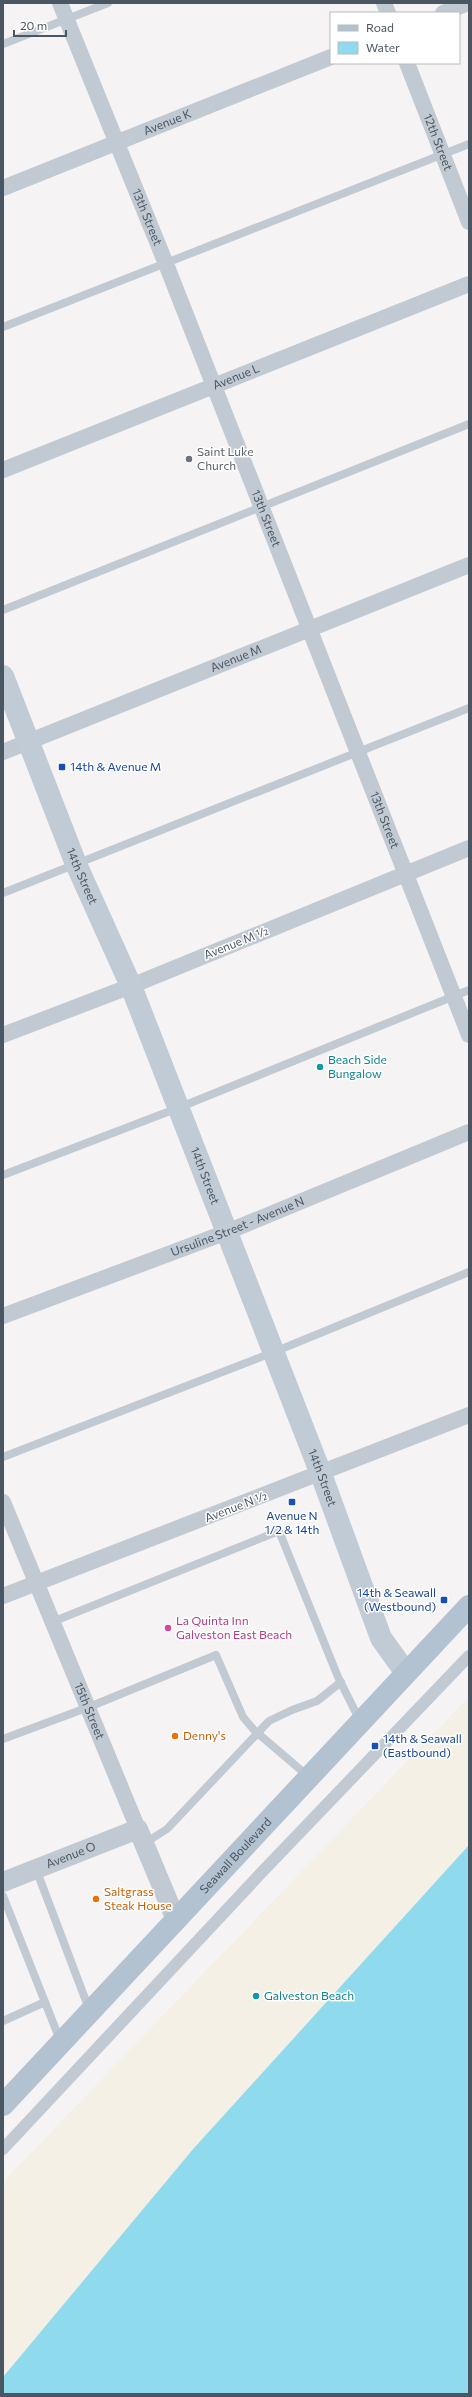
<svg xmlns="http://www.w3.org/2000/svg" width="472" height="2397" viewBox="0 0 472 2397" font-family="Commissioner,sans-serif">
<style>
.sand{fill:#f5f0e5}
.water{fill:#90daee}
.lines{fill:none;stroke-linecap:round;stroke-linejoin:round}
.service{stroke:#c1cad2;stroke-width:8}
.pedestrian{stroke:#c1cad2;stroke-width:12}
.minor{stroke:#c1cad2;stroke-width:16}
.tertiary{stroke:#c1cad2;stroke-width:20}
.secondary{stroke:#c1cbd6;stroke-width:22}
.primary{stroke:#b3c2d1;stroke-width:22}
.worship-dot{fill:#6b7280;stroke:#fff;stroke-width:1.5}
.transit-dot{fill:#1a4fb4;stroke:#fff;stroke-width:1.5}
.culture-dot{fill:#0f9aa8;stroke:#fff;stroke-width:1.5}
.hotel-dot{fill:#d1479c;stroke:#fff;stroke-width:1.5}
.food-dot{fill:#e8710a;stroke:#fff;stroke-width:1.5}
.labels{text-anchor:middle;stroke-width:3;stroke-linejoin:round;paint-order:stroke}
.street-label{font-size:12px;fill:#4a5661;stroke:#fff}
.worship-label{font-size:12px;fill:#5b616d;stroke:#fff;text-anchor:start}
.transit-label{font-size:12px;fill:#164399;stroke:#fff;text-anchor:start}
.culture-label{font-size:12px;fill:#0d838f;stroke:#fff;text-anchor:start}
.hotel-label{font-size:12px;fill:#b23c85;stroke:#fff;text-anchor:start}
.food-label{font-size:12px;fill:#c56008;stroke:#fff;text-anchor:start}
</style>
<rect width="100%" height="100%" fill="#f5f3f3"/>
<!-- sand -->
<path class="sand" d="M469,1697v148l-275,303 -191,229v-195z"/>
<!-- water -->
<path class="water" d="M469,1845v549h-466v-17l191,-229z"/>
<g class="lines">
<!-- service -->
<g class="service">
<path d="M3,44l105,-41"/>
<path d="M3,327l466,-183"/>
<path d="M3,610l466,-186"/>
<path d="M3,893l466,-185"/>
<path d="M3,1175l175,-67 291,-118"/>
<path d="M3,1457l271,-105 195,-80"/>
<path d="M52,1622l227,-91 59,146 22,44"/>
<path d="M3,1739l86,-32 127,-52 27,62 11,13 55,47"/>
<path d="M145,1843l22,-14 102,-108 23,-11 25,-9 24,-19"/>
<path d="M36,1869l53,140"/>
<path d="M3,1896l57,144"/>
<path d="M3,2021l42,-19"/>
</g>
<!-- pedestrian -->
<path class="pedestrian" d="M3,2149l259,-277 207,-216"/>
<!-- minor -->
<g class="minor">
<path id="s1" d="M60,3l106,261 303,771"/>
<path d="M384,3l4,10"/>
<path d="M443,13l25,-10"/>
<path id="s2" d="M407,63l62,159"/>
<path id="s3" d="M3,188l328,-131"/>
<path id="s4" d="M3,470l466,-186"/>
<path id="s5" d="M3,752l466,-187"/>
<path d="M3,1035l128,-49 338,-138"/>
<path id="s6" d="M3,1316l224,-84 242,-100"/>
<path id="s7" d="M3,1502l135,327"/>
<path d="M3,1596l466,-181"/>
</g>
<!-- tertiary -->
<path class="tertiary" id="s8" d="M3,1882l135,-53 38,91"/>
<!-- secondary -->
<path class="secondary" id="s9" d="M3,676l73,188 55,122 190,488 60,164 25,35"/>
<!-- primary -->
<path class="primary" id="s10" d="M3,2105l466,-499"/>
</g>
<!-- markers -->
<circle class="worship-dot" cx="189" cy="459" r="4"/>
<g class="transit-dot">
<rect x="58" y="763" width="8" height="8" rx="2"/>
<rect x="288" y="1498" width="8" height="8" rx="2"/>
<rect x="440" y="1596" width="8" height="8" rx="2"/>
<rect x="371" y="1742" width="8" height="8" rx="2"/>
</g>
<g class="culture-dot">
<circle cx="320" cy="1067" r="4"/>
<circle cx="256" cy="1996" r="4"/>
</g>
<circle class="hotel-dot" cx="168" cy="1628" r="4"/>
<g class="food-dot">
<circle cx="175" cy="1736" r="4"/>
<circle cx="96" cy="1899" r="4"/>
</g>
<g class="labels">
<!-- street labels -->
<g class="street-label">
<text dy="4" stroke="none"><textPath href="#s3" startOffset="177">Avenue K</textPath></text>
<text dy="4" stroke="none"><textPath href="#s2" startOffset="85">12th Street</textPath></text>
<text dy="4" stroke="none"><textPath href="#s1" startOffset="231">13th Street</textPath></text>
<text dy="4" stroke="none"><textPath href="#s4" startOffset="251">Avenue L</textPath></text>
<text dy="4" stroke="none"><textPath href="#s1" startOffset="555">13th Street</textPath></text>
<text dy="4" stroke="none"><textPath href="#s5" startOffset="251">Avenue M</textPath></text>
<text dy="4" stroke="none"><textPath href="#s1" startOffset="879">13th Street</textPath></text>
<text dy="4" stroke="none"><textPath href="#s9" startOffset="215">14th Street</textPath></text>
<text transform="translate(236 943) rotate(-22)" y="4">Avenue M ½</text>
<text dy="4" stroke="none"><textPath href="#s9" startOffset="539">14th Street</textPath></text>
<text dy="4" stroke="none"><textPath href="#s6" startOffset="251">Ursuline Street - Avenue N</textPath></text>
<text dy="4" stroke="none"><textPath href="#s9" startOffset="863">14th Street</textPath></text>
<text transform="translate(236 1507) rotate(-21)" y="4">Avenue N ½</text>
<text dy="4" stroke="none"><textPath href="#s7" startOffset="226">15th Street</textPath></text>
<text dy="4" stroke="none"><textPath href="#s10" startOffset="341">Seawall Boulevard</textPath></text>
<text dy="4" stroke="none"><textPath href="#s8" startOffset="73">Avenue O</textPath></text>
</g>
<!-- worship labels -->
<g class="worship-label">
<text x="197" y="456">Saint Luke<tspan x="197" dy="14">Church</tspan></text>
</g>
<!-- transit labels -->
<g class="transit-label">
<text x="70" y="771">14th &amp; Avenue M</text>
<text x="292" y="1520" text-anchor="middle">Avenue N<tspan x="292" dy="14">1/2 &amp; 14th</tspan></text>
<text x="436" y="1597" text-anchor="end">14th &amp; Seawall<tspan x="436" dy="14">(Westbound)</tspan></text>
<text x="383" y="1743">14th &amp; Seawall<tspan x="383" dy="14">(Eastbound)</tspan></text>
</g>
<!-- culture labels -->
<g class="culture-label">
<text x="328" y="1064">Beach Side<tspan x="328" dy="14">Bungalow</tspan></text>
<text x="264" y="2000">Galveston Beach</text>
</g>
<!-- hotel labels -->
<g class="hotel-label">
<text x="176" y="1625">La Quinta Inn<tspan x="176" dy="14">Galveston East Beach</tspan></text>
</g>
<!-- food labels -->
<g class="food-label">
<text x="183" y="1740">Denny's</text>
<text x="104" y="1896">Saltgrass<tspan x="104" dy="14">Steak House</tspan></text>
</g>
</g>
<!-- border -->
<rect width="472" height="2397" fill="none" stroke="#4a5661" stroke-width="8"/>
<!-- legend -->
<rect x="330" y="12" width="130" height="52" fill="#ffffff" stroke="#b7bbc0"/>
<rect x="338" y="25" width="20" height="6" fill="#b3c2d1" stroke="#b7bbc0"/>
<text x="366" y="32" font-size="12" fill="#4a5661">Road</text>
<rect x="338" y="42" width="20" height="12" fill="#90daee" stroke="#b7bbc0"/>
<text x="366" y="52" font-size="12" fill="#4a5661">Water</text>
<!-- scale -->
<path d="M14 30v6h52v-6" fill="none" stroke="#4a5661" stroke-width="2"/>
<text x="20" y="30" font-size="12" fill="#4a5661" stroke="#ffffff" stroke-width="3" paint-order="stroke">20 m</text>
</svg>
